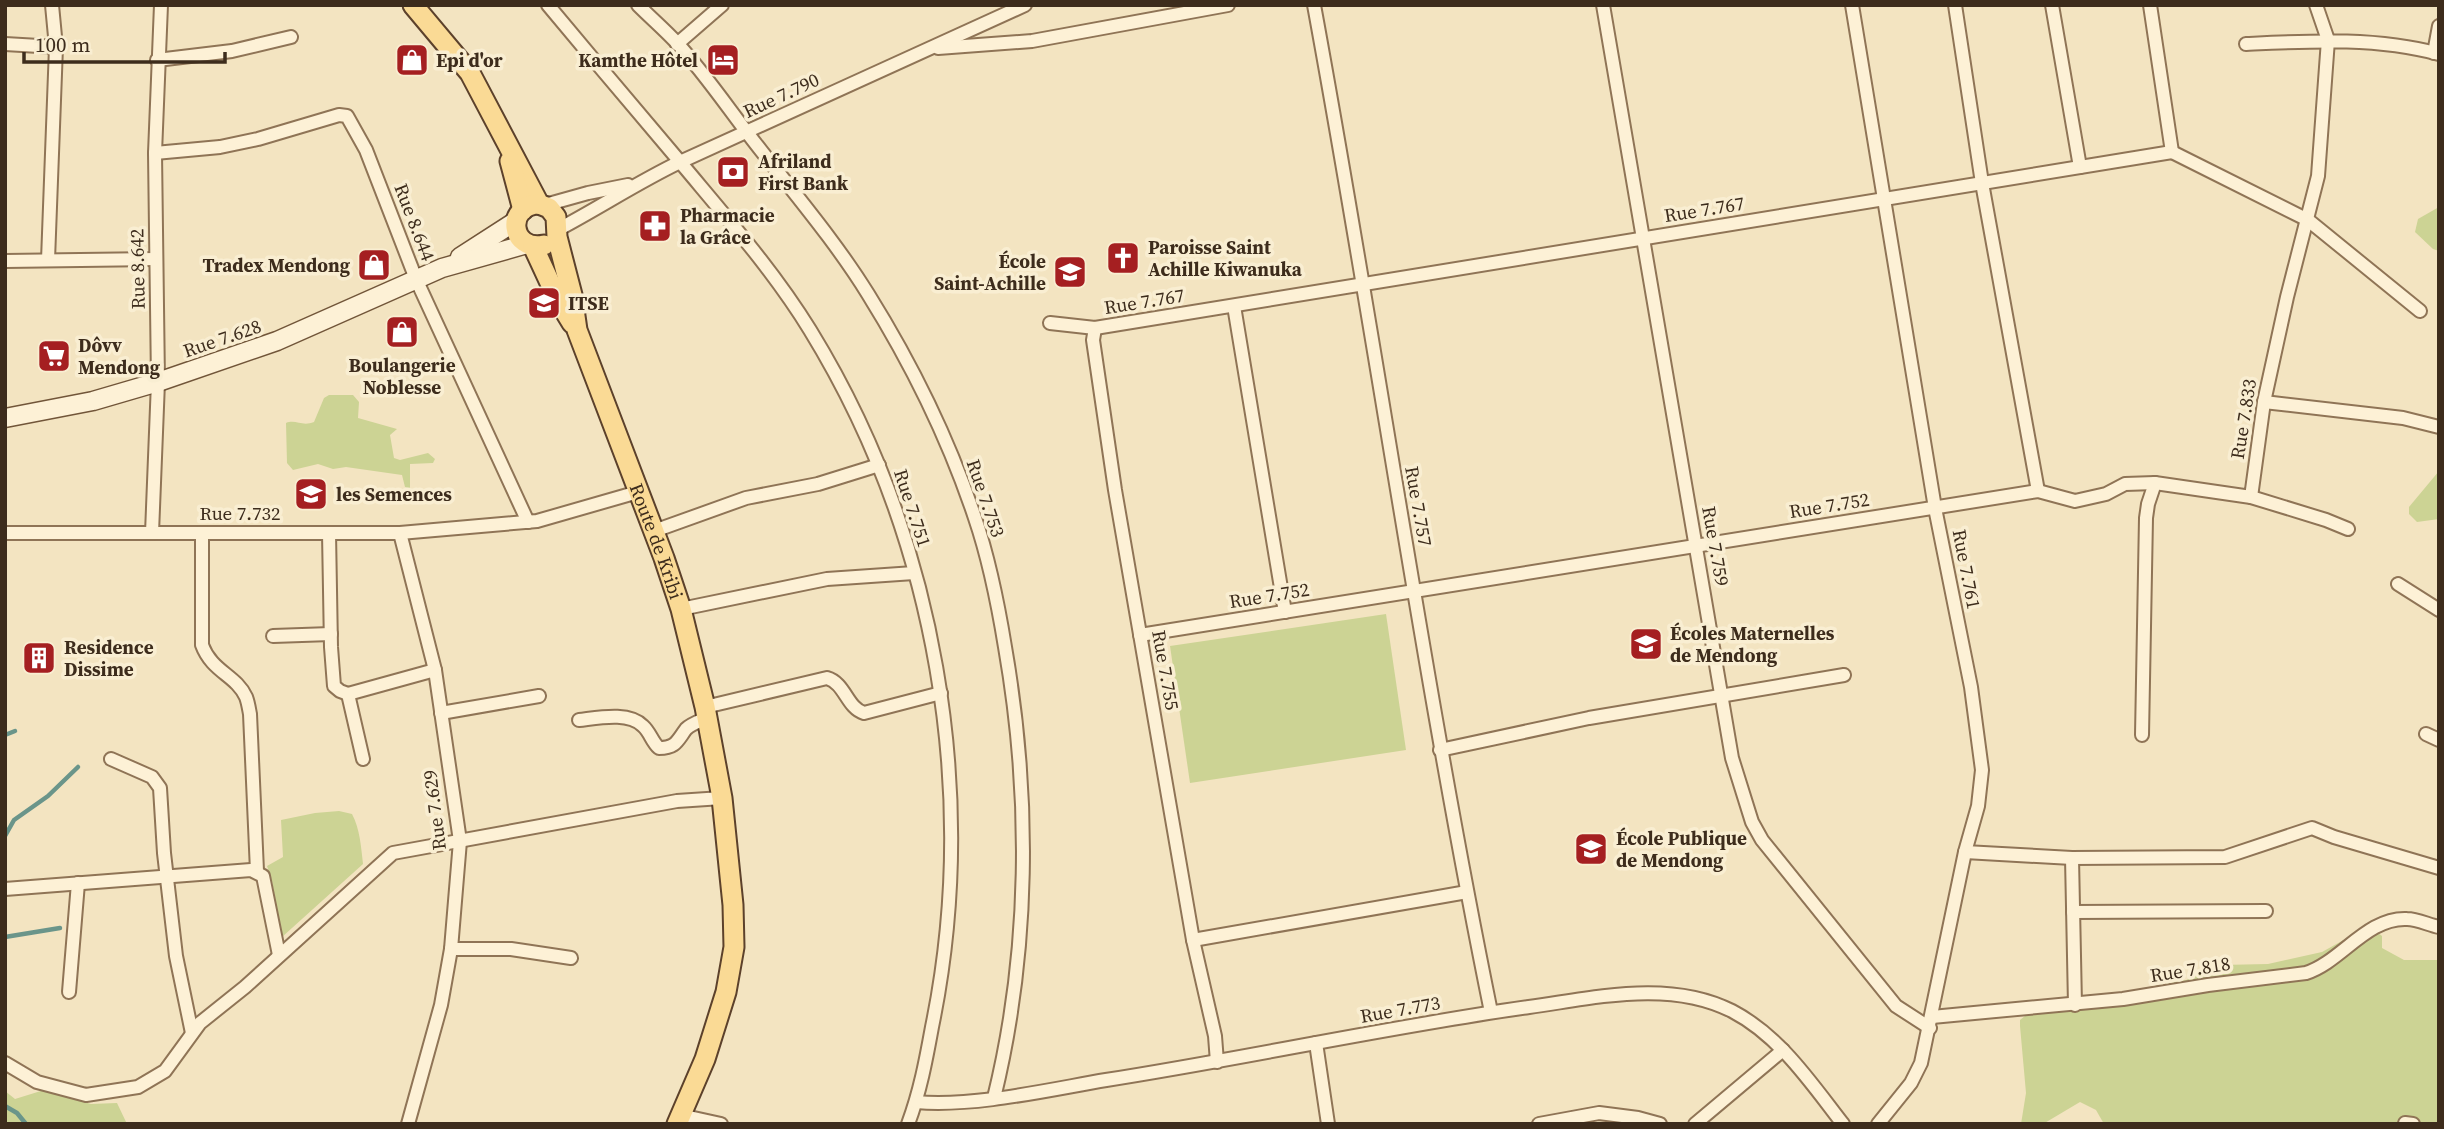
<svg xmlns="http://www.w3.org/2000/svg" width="2444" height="1129" viewBox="0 0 2444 1129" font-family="'Source Serif 4',serif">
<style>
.green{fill:#ccd394}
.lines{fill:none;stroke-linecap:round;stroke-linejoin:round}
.stream{stroke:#6a958a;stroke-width:4.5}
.minor-casing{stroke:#8f7456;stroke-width:16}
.secondary-casing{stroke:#715539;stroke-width:21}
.primary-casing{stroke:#5c412b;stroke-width:23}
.minor{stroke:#fdf1d6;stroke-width:12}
.secondary{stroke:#fdf1d6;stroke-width:18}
.primary{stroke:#fada95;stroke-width:19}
.labels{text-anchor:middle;stroke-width:7;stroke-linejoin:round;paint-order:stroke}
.poi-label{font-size:19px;font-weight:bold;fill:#3d2c1c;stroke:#f9eed2;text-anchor:start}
.street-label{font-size:19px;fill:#3d2c1c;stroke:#f9eed2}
</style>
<rect width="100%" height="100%" fill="#f3e4c1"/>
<!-- green -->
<g class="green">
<path d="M2439,207v44l-6,-2 -18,-17 3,-13z"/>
<path d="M329,395h24l6,7 -1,16 39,11 -7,6 4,23 6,2 28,-7 7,6 -2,4 -23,1v25l-5,-2 -3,-12 -56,-8 -13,2 -15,-5 -25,6 -6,-7 -1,-40c10,-4 16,4 28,-1l10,-24z"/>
<path d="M2439,471v48l-22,3 -8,-8v-7z"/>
<path d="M1386,614l20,136 -216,33 -20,-137z"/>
<path d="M339,811l13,3c8,15 9,33 11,50l-81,73 -10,-56 -5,-15 16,-9 -2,-37 34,-7z"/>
<path d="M2358,932h19l5,4v12l22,12h35v164h-335l-8,-14 -16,-8 -37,22h-22l5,-31 -6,-67v-6l5,-4 52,-8 20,-11 89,-17 35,-15 47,-1 54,-12z"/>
<path d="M44,1090l47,14 26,-1 10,21h-122v-33l10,8z"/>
</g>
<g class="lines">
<!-- stream -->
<g class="stream">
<path d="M5,735l10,-4"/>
<path d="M5,836l9,-16 34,-24 30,-29"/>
<path d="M5,937l55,-9"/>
<path d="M5,1106l12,7 9,11"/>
</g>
<defs>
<g id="minor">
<path d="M548,5c44,53 88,105 133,158 45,54 92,107 129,167 126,205 170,463 122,697 -6,33 -12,65 -24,97"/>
<path d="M638,5c13,13 27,25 39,38 31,34 57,74 86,110 36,46 74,91 105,141 43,69 81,146 107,224 14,41 23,86 30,129 26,149 25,304 -11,451"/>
<path d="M1314,5c62,336 109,673 177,1007"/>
<path d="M1603,5l129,753 20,64 10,18 134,166 34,22"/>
<path d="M1852,5l83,503 36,179 11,83 -4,36 -13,46 -44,211 -10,20 -33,41"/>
<path d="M1955,5l27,178 56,308"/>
<path d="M2052,5l28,162"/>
<path d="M2150,5l22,147"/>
<path d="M5,44l51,3"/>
<path d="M677,44l45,-39"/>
<path d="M2246,44c64,-3 130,-7 193,10"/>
<path d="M938,48l94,-7 196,-36"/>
<path d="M2434,53l5,-27"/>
<path d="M157,60l75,-9 59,-14"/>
<path d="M2172,152l136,68 112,91"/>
<path d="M155,153l65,-6 38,-8 81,-24 8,1 19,34 50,129 112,243"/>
<path d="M545,205l43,-12 40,-8"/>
<path d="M557,230c42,-22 81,-48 123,-68l345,-157"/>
<path d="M48,260l8,-213 -4,-42"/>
<path d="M5,261l151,-2"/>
<path d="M1234,306l51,306"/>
<path d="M1050,323l45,5 1077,-176"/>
<path d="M1095,328l-2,12 22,150 78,450 22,96 2,26"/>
<path d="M2264,402l139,16 36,9"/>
<path d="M2251,497l75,23 22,9"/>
<path d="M654,531l92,-33 72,-14 61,-19"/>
<path d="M5,533h395l137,-12 101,-29"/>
<path d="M152,533l6,-151 -3,-229 6,-148"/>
<path d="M202,533v112c10,27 34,30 44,52 2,5 3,12 4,17l7,157"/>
<path d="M329,533l2,114 3,39 6,5 8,3"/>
<path d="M400,533l35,137 25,171 -9,108 -10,56 -33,119"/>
<path d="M2398,584l41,26"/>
<path d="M681,609l146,-30 87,-6"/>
<path d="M1140,635l898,-144 37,10 31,-7 19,-10 30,-1"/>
<path d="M273,636l58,-2"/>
<path d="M705,707l122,-29c18,5 20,30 37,35l77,-20"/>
<path d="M441,713l98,-17"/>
<path d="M579,720c18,-2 50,-9 64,6 7,6 9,16 16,22 17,0 18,-7 27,-19 5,-5 14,-8 21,-11"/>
<path d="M2426,734l13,6"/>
<path d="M2142,735l4,-217 2,-14 7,-21 96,14 13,-95 23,-105 31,-121 10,-136 -12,-35"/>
<path d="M1440,750l149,-32 255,-43"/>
<path d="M111,759l41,18 8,11 4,65 12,103 16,77"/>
<path d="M363,759l-15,-65 87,-24"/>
<path d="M1965,852l107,6 153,-1 87,-29 22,9 105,31"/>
<path d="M2072,858l3,147"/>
<path d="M5,889l246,-19 12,6 16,79"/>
<path d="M2073,912l193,-1"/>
<path d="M1193,940l274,-48"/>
<path d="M451,949h60l60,9"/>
<path d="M69,992l9,-109"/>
<path d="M1932,1017l191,-18 85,-14 98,-12c35,-11 61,-56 101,-54 10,0 22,6 32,8"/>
<path d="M1316,1043l12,81"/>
<path d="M5,1063l32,19 49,13 52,-8 27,-16 35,-48 45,-36 148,-134 284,-52 45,-3"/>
<path d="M916,1102c59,5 131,-12 190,-22 141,-22 281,-53 423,-73 66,-9 140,-28 203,4 48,25 79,72 111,113"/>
<path d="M680,1115l41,9"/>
<path d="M2405,1123l8,1"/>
<path d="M1539,1124l60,-11 39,5 22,6"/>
<path d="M1695,1124l88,-74"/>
</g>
<g id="secondary">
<path d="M460,257l56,-36"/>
<path d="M5,418l88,-17 65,-19 119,-41 165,-73 85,-24"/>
</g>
<g id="primary">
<path id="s1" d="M413,5l57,68 69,131 10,4 7,9 1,20 15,58 5,35 87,228 17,51 24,98 17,91 11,107 1,42 -8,45 -21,67 -28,65"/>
<path d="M510,161l13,49"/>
<path d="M539,204c-34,1 -29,48 5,41"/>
<path d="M533,246l25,54 14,23"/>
</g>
</defs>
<!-- minor casing -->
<use href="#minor" class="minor-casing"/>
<!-- secondary casing -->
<use href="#secondary" class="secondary-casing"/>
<!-- primary casing -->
<use href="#primary" class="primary-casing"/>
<!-- minor -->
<use href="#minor" class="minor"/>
<!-- secondary -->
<use href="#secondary" class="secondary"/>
<!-- primary -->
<use href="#primary" class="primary"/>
</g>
<!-- icons -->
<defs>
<symbol id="shop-square" viewBox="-11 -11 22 22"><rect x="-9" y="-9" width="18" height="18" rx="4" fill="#a51f21" stroke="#f9eed2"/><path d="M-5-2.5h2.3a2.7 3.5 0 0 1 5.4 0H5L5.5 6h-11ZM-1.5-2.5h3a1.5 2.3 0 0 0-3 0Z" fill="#fff"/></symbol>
<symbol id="hotel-square" viewBox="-11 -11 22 22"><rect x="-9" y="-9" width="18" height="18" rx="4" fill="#a51f21" stroke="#f9eed2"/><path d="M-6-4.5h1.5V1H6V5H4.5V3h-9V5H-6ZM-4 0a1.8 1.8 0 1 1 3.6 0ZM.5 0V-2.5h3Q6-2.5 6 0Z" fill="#fff"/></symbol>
<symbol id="bank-square" viewBox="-11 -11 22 22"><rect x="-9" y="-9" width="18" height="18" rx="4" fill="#a51f21" stroke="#f9eed2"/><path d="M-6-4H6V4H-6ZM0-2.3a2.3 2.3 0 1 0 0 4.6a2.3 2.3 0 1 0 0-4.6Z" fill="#fff"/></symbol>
<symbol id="pharmacy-square" viewBox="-11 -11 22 22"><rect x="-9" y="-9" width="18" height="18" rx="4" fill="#a51f21" stroke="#f9eed2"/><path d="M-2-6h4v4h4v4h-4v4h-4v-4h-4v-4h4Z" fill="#fff"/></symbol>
<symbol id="church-square" viewBox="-11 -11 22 22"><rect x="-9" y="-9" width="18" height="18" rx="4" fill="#a51f21" stroke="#f9eed2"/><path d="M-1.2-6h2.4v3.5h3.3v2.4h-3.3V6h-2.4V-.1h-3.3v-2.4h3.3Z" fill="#fff"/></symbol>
<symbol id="school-square" viewBox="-11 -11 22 22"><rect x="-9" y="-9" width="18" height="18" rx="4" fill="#a51f21" stroke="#f9eed2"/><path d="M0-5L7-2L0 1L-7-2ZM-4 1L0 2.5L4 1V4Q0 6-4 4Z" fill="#fff"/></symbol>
<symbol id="supermarket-square" viewBox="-11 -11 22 22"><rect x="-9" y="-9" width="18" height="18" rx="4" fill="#a51f21" stroke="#f9eed2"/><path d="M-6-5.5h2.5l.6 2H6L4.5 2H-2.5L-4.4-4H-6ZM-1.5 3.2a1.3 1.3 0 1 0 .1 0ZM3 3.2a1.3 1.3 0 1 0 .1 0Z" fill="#fff"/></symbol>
<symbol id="building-square" viewBox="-11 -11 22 22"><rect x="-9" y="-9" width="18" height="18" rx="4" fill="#a51f21" stroke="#f9eed2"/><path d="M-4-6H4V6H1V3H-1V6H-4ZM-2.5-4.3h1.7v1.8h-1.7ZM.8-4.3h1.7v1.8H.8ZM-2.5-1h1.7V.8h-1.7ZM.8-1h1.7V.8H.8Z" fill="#fff"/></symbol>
</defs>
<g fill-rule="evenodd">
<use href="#shop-square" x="393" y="41" width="38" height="38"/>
<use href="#hotel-square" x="704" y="41" width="38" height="38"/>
<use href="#bank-square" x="714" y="153" width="38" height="38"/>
<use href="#pharmacy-square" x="636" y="207" width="38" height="38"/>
<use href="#church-square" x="1104" y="239" width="38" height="38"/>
<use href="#shop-square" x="355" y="246" width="38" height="38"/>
<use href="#school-square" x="1051" y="253" width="38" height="38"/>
<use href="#school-square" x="525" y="284" width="38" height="38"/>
<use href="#shop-square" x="383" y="313" width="38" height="38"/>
<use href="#supermarket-square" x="35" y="337" width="38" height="38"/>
<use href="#school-square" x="292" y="475" width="38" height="38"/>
<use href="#school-square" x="1627" y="625" width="38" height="38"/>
<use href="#building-square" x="20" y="639" width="38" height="38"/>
<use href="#school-square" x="1572" y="830" width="38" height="38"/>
</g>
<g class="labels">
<!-- poi labels -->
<g class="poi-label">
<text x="436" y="67">Epi d'or</text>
<text x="698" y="67" text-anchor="end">Kamthe Hôtel</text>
<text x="758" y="168">Afriland<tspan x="758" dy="22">First Bank</tspan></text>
<text x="680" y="222">Pharmacie<tspan x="680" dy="22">la Grâce</tspan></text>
<text x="1148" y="254">Paroisse Saint<tspan x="1148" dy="22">Achille Kiwanuka</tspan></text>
<text x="1046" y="268" text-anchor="end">École<tspan x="1046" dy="22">Saint-Achille</tspan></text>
<text x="350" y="272" text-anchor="end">Tradex Mendong</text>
<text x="568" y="310">ITSE</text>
<text x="78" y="352">Dôvv<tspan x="78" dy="22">Mendong</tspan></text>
<text x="402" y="372" text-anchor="middle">Boulangerie<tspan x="402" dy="22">Noblesse</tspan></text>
<text x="336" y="501">les Semences</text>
<text x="1670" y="640">Écoles Maternelles<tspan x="1670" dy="22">de Mendong</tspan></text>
<text x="64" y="654">Residence<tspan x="64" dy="22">Dissime</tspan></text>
<text x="1616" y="845">École Publique<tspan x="1616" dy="22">de Mendong</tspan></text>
</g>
<!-- street labels -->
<g class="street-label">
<text transform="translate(781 95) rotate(-25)" y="7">Rue 7.790</text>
<text transform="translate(1704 209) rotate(-9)" y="7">Rue 7.767</text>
<text transform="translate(415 222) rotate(69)" y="7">Rue 8.644</text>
<text transform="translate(137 269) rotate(-91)" y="7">Rue 8.642</text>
<text transform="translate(1144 301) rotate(-9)" y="7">Rue 7.767</text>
<text transform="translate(222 338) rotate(-19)" y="7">Rue 7.628</text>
<text transform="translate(2243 419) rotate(-81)" y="7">Rue 7.833</text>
<text transform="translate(986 498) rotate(71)" y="7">Rue 7.753</text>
<text transform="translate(1829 505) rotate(-9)" y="7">Rue 7.752</text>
<text transform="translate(1419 506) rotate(80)" y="7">Rue 7.757</text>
<text transform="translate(913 508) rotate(72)" y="7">Rue 7.751</text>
<text x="240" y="520">Rue 7.732</text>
<text dy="7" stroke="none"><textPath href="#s1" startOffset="600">Route de Kribi</textPath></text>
<text transform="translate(1716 546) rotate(80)" y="7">Rue 7.759</text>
<text transform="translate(1967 569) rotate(79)" y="7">Rue 7.761</text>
<text transform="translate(1269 595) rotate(-9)" y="7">Rue 7.752</text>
<text transform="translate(1166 670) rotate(80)" y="7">Rue 7.755</text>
<text transform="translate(434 810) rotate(-97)" y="7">Rue 7.629</text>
<text transform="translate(2190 969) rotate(-9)" y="7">Rue 7.818</text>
<text transform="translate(1400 1009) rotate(-10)" y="7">Rue 7.773</text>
</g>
</g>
<!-- border -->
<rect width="2444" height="1129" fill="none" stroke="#3d2c1c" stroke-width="14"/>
<!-- scale -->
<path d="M24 52v10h201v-10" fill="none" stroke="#3d2c1c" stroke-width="3.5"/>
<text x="35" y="52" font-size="21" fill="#3d2c1c" stroke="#f9eed2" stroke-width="5" paint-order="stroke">100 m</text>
</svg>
